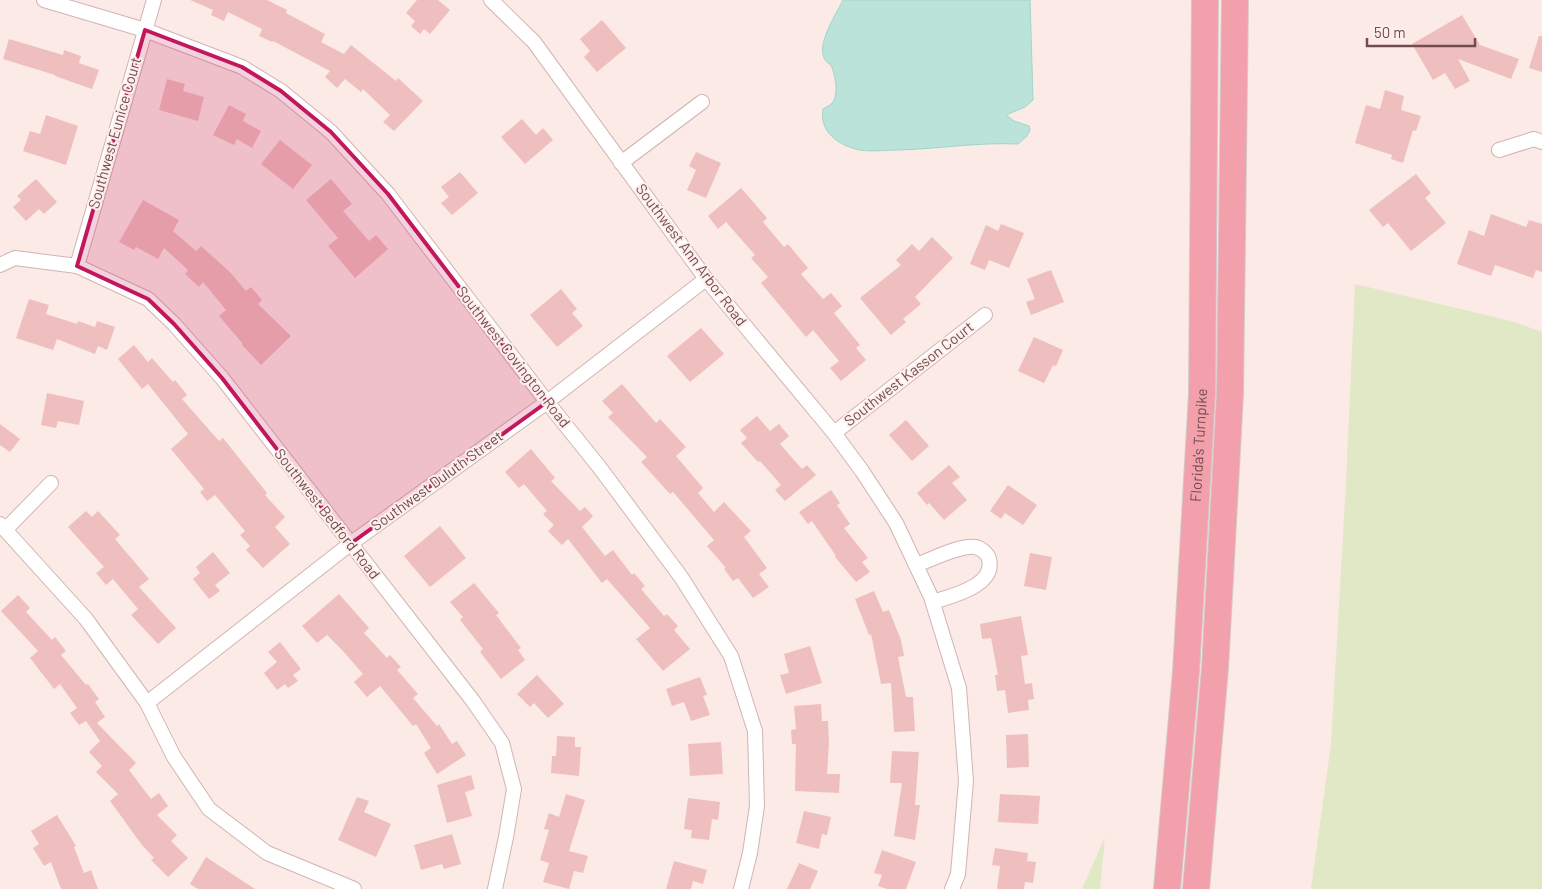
<svg xmlns="http://www.w3.org/2000/svg" width="1542" height="889" viewBox="0 0 1542 889" font-family="Barlow,sans-serif">
<style>
.green{fill:#e1e8c5}
.water{fill:#bbe3d9;stroke:#a2d5c8}
.building{fill:#efbfbf}
.lines{fill:none;stroke-linecap:round;stroke-linejoin:round}
.minor-casing{stroke:#d1b4b3;stroke-width:16}
.motorway-casing{stroke:#d5c9ca;stroke-width:28}
.minor{stroke:#fff;stroke-width:14}
.motorway{stroke:#f2a0ac;stroke-width:26}
.marked{fill:#c2185b;fill-opacity:0.2;stroke:#c2185b;stroke-width:4;stroke-linejoin:round}
.labels{text-anchor:middle;stroke-width:4;stroke-linejoin:round;paint-order:stroke}
.street-label{font-size:15px;fill:#734c4e;stroke:#feefec}
</style>
<rect width="100%" height="100%" fill="#fbeae6"/>
<!-- green -->
<g class="green">
<path d="M1355,284l156,37 31,11v557h-231l20,-145 15,-261z"/>
<path d="M1105,837l-5,52h-18z"/>
</g>
<!-- water -->
<path class="water" d="M843,0h187l3,100 -8,7 -19,8 8,6 15,5 1,4 -3,6 -9,8c-40,-2 -80,5 -120,6 -12,0 -26,2 -38,0 -21,-4 -41,-18 -37,-41 3,-2 8,-4 10,-7 6,-9 2,-28 -2,-37 -22,-11 5,-50 12,-65z"/>
<!-- building -->
<g class="building">
<path d="M190,0h77l20,10 -1,3 39,21 -4,8 23,12 7,-9 45,36 2,-3 25,23 -29,30 -11,-9 7,-7 -27,-26 -2,3 -16,-13 -8,9 -12,-11 5,-6 -57,-30 -1,1 -13,-6 3,-7 -34,-17 -4,9 -13,-6 2,-5z"/>
<path d="M417,0h21l12,10 -20,24 -6,-5 -4,5 -9,-8 4,-5 -9,-8z"/>
<path d="M1462,15l18,30 39,14 -8,20 -53,-20 12,22 -15,8 -10,-16 -12,7 -21,-36z"/>
<path d="M602,20l24,28 -29,24 -13,-15 6,-6 -10,-12z"/>
<path d="M1539,36h3v36l-13,-4z"/>
<path d="M9,39l54,16 1,-5 17,6 -2,7 20,7 -7,19 -37,-13v-1l-52,-16z"/>
<path d="M167,79l18,5 -2,7 21,6 -6,24 -39,-11z"/>
<path d="M1385,90l19,6 -3,14 20,6 -5,15 -3,-1 -10,33 -12,-4 1,-4 -37,-12 11,-38 14,4z"/>
<path d="M229,105l17,9 -3,7 18,10 -9,17 -15,-9 -3,6 -21,-10z"/>
<path d="M46,115l32,11 -12,39 -43,-14 7,-20 10,3z"/>
<path d="M522,119l14,16 7,-7 10,12 -28,24 -24,-27z"/>
<path d="M280,140l32,25 -19,24 -32,-25z"/>
<path d="M696,152l25,11 -15,35 -19,-8 9,-20 -7,-4z"/>
<path d="M460,172l18,21 -26,22 -11,-12 8,-6 -8,-10z"/>
<path d="M1416,174l15,19 -6,5 21,25 -35,28 -23,-28 -5,4 -14,-17z"/>
<path d="M36,179l21,23 -13,12 -5,-5 -13,12 -13,-14 8,-7 -4,-4z"/>
<path d="M331,179l21,25 -9,7 26,30 7,-6 12,14 -33,29 -27,-32 10,-8 -32,-38z"/>
<path d="M741,188l26,30 -4,4 21,25 4,-3 20,24 -7,6 22,25 8,-6 11,13 -8,7 26,32 -4,3 10,12 -25,21 -11,-13 9,-7 -26,-31 -7,7 -45,-54 7,-6 -17,-19 4,-3 -29,-33 -8,7 -10,-13z"/>
<path d="M143,200l36,20 -6,11 23,20 5,-5 29,26 16,19 5,-4 11,13 -4,4 33,32 -30,29 -19,-20 1,-1 -24,-28 7,-6 -23,-28 -4,5 -14,-13 3,-4 -24,-22 -6,11 -22,-12 -2,3 -15,-8z"/>
<path d="M1491,214l35,13 3,-7 13,4v48l-6,-2 -3,8 -38,-13 -4,11 -34,-12 12,-34 15,6z"/>
<path d="M1001,224l23,9 -15,35 -20,-8 -4,10 -15,-6 16,-39 12,6z"/>
<path d="M932,237l21,21 -38,39 6,7 -18,15 3,3 -15,13 -31,-37 41,-33 -5,-5 16,-16 7,7z"/>
<path d="M1051,270l13,32 -33,13 -5,-13 9,-3 -8,-20z"/>
<path d="M561,289l16,20 -5,4 11,13 -26,21 -27,-32z"/>
<path d="M29,299l20,6 -3,9 31,10 1,-3 17,6 2,-6 18,6 -8,23 -9,-4 -3,8 -38,-15 -4,11 -37,-12z"/>
<path d="M701,328l23,26 -34,28 -23,-26z"/>
<path d="M1034,337l29,13 -7,16 -3,-1 -9,18 -26,-12z"/>
<path d="M134,345l14,17 4,-4 21,24 2,-2 12,15 -5,4 37,42 4,-3 44,55 -2,2 20,22 -10,10 15,17 -27,24 -17,-18 4,-4 -10,-11 5,-4 -30,-36 -8,6 -7,-9 4,-3 -33,-40 17,-15 -40,-50 -6,5 -24,-30z"/>
<path d="M622,384l34,39 4,-4 26,28 -10,9 27,32 -5,5 16,19 10,-10 27,29 -7,6 23,31 -8,6 10,13 -16,11 -15,-20 -5,3 -9,-12 2,-1 -19,-22 7,-6 -41,-48 -3,2 -29,-32 6,-5 -39,-40 5,-4 -11,-12z"/>
<path d="M47,393l37,8 -5,24 -21,-4 -2,7 -15,-3z"/>
<path d="M757,416l13,15 9,-7 10,12 -9,8 22,25 5,-4 9,10 -31,26 -10,-11 6,-5 -21,-24 -2,1 -17,-19 6,-5 -7,-8z"/>
<path d="M906,420l23,26 -17,15 -23,-26z"/>
<path d="M0,424l20,15 -10,13 -10,-7z"/>
<path d="M531,449l24,29 -4,3 29,30 5,-4 8,9 -11,11 23,29 8,-6 19,25 2,-2 11,13 -4,3 23,27 3,-2 11,12 -4,4 16,19 -27,22 -27,-32 14,-11 -43,-49 -5,4 -34,-44 -6,6 -14,-14 6,-6 -11,-11 4,-3 -23,-27 -5,4 -14,-16z"/>
<path d="M949,465l11,12 -8,6 15,17 -23,20 -15,-17 -2,2 -10,-12z"/>
<path d="M1008,485l29,20 -14,20 -18,-12 -4,6 -11,-8z"/>
<path d="M831,490l9,13 -3,2 13,19 -6,4 24,30 -6,4 8,10 -14,10 -21,-25 1,-1 -24,-35 -4,3 -9,-12z"/>
<path d="M86,511l6,6 6,-6 22,24 -5,4 34,40 -10,8 37,41 -18,16 -27,-29 7,-6 -25,-30 -7,6 -10,-12 8,-6 -36,-40z"/>
<path d="M440,526l26,32 -36,29 -26,-31z"/>
<path d="M213,552l17,21 -15,12 5,6 -11,8 -16,-20 7,-6 -4,-6z"/>
<path d="M1030,553l22,4 -6,33 -22,-4z"/>
<path d="M474,583l25,30 -3,2 25,33 -3,2 7,10 -24,19 -21,-27 3,-3 -23,-29 3,-3 -13,-15z"/>
<path d="M874,591l9,21 6,-2 12,30 3,16 -6,1 8,40h7l2,34 -21,1 -3,-49 -10,1 -10,-50 -2,1 -14,-36z"/>
<path d="M339,594l30,34 -5,5 23,25 3,-3 11,12 -4,3 21,24 -5,4 24,28 2,-2 13,20 5,-3 9,14 -29,19 -13,-21 7,-5 -15,-24 -3,2 -33,-40 -13,11 -13,-15 9,-8 -20,-23 -16,-16 -10,8 -15,-17z"/>
<path d="M18,595l12,13 -4,4 26,28 3,-3 11,14 -5,4 25,30 2,-1 11,15 -4,3 10,15 -8,6 39,40 -7,7 22,29 8,-6 9,13 -11,9 20,20 -6,6 17,17 -20,19 -17,-17 3,-2 -12,-13 -32,-44 8,-7 -22,-22 6,-6 -13,-14 11,-11 -14,-20 -7,4 -9,-12 7,-5 -17,-24 -6,5 -24,-31 8,-7 -37,-40z"/>
<path d="M1021,616l7,39 -7,1 4,28 7,-1 2,16 -6,1 1,10 -21,3 -3,-23 -8,1 -2,-16h3l-7,-37 -9,1 -2,-15z"/>
<path d="M280,642l21,27 -8,6 5,6 -10,7 -3,-4 -8,6 -13,-17 13,-11 -9,-10z"/>
<path d="M810,646l12,37 -36,11 -6,-19 9,-2 -5,-19z"/>
<path d="M537,675l27,29 -16,14 -14,-15 -4,4 -13,-13z"/>
<path d="M700,677l7,18 -4,1 7,19 -19,6 -7,-19 -12,4 -6,-17z"/>
<path d="M821,704l1,17h6l1,21 -2,32h13l-1,19 -44,-2 1,-47h-4l-1,-14 5,-1 -2,-23z"/>
<path d="M1028,734l1,33 -22,1 -1,-33z"/>
<path d="M557,736l18,1v10h6l-2,29 -28,-3 1,-17h4z"/>
<path d="M721,742l2,32 -33,2 -2,-32z"/>
<path d="M892,751l27,1 -4,53h5l-5,35 -21,-4 8,-53h-12z"/>
<path d="M471,775l4,14 -10,3 7,24 -25,7 -10,-38z"/>
<path d="M566,794l19,6 -16,51 19,5 -5,17 -9,-2 -5,18 -26,-7 6,-19 -9,-3 9,-30 -5,-1 5,-16 10,4z"/>
<path d="M1000,794l40,2 -2,28 -40,-2z"/>
<path d="M357,797l12,4 -5,11 27,12 -15,33 -38,-17z"/>
<path d="M688,798l32,4 -2,18 -6,-1 -3,21 -18,-2 1,-8 -8,-1z"/>
<path d="M804,811l27,6 -4,18 -5,-1 -3,15 -23,-6z"/>
<path d="M57,815l19,31 -2,1 10,26 7,-3 7,19h-37l-10,-27 -7,4 -11,-18 6,-4 -8,-13z"/>
<path d="M452,834l9,30 -17,5 -2,-5 -21,6 -7,-25z"/>
<path d="M995,848l33,5 -1,8 9,1 -3,21 -8,-1 -1,7h-27l3,-23 -8,-1z"/>
<path d="M882,850l34,12 -10,27h-19l-9,-3 4,-11 -8,-2z"/>
<path d="M206,857l49,32h-57l-8,-5z"/>
<path d="M674,861l33,9 -4,14 -10,-3 -2,8h-25z"/>
<path d="M799,863l19,8 -8,18h-23z"/>
</g>
<g class="lines">
<defs>
<g id="minor">
<path d="M44,0l101,30 97,37 39,24 50,41 57,62 159,208 53,66 81,109 50,79 24,75 2,75 -7,47 -9,36"/>
<path d="M491,0l43,42 172,237 128,154 28,38 34,52 35,74 28,91 7,93 -8,93 -6,15"/>
<path d="M1499,150l35,-11 8,3"/>
<path d="M621,163l81,-61"/>
<path d="M0,265l15,-7 62,8 71,33 26,25 48,54 251,323 29,42 12,46 -8,48 -11,52"/>
<path d="M77,266l77,-266"/>
<path d="M834,433l151,-118"/>
<path d="M0,524l86,95 61,84 27,54 35,52 58,44 87,36"/>
<path d="M6,529l45,-46"/>
<path d="M916,565c15,-5 43,-20 59,-18 6,1 13,7 14,12 7,27 -38,37 -56,43"/>
<path d="M147,703l203,-159 197,-142 159,-123"/>
</g>
<g id="motorway">
<path id="s1" d="M1167,889l19,-217 16,-278 3,-394"/>
<path d="M1196,889l19,-221 15,-274 5,-394"/>
</g>
</defs>
<!-- minor casing -->
<use href="#minor" class="minor-casing"/>
<!-- motorway casing -->
<use href="#motorway" class="motorway-casing"/>
<!-- minor -->
<use href="#minor" class="minor"/>
<!-- motorway -->
<use href="#motorway" class="motorway"/>
</g>
<!-- marked area -->
<path class="marked" d="M145,30l97,37 39,24 50,41 57,62 159,208 -197,142 -128,-166 -48,-54 -26,-25 -71,-33z"/>
<g class="labels">
<!-- street labels -->
<g class="street-label">
<text transform="translate(115 133) rotate(-74)" y="5">Southwest Eunice Court</text>
<text transform="translate(691 255) rotate(53)" y="5">Southwest Ann Arbor Road</text>
<text transform="translate(513 357) rotate(52)" y="5">Southwest Covington Road</text>
<text transform="translate(909 374) rotate(-38)" y="5">Southwest Kasson Court</text>
<text dy="5" stroke="none"><textPath href="#s1" startOffset="445">Florida's Turnpike</textPath></text>
<text transform="translate(437 481) rotate(-36)" y="5">Southwest Duluth Street</text>
<text transform="translate(327 514) rotate(52)" y="5">Southwest Bedford Road</text>
</g>
</g>
<!-- scale -->
<path d="M1367 38v8h108v-8" fill="none" stroke="#734c4e" stroke-width="2.5"/>
<text x="1374" y="38" font-size="15" fill="#734c4e" stroke="#feefec" stroke-width="4" paint-order="stroke">50 m</text>
</svg>
